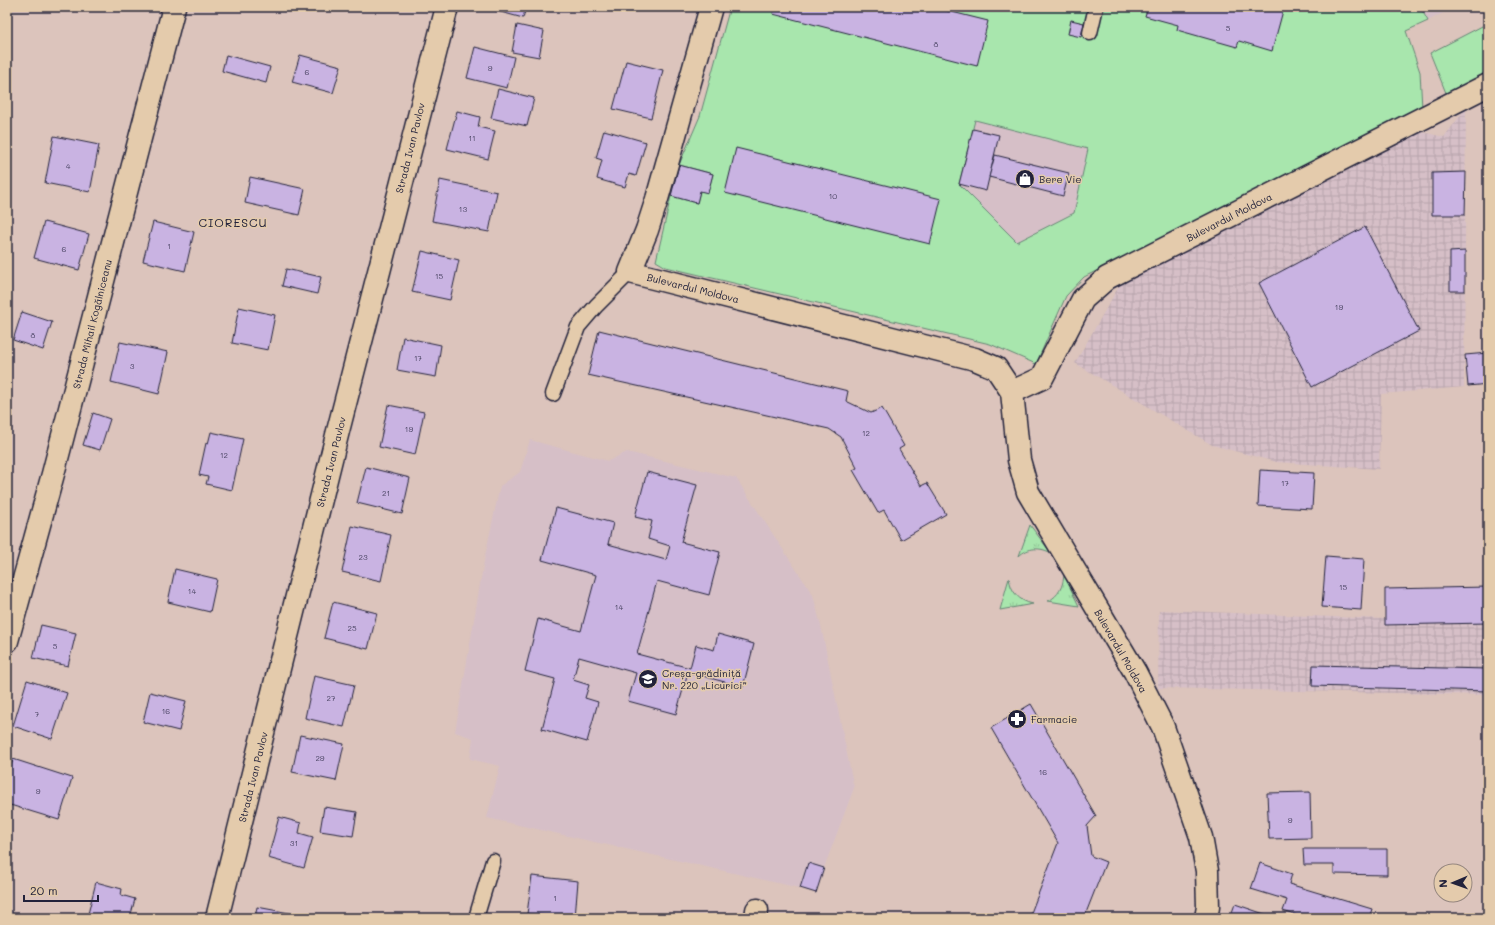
<svg xmlns="http://www.w3.org/2000/svg" width="1495" height="925" viewBox="0 0 1495 925" font-family="Mali,sans-serif">
<style>
.built{fill:#d6bfc7}
.industrial{fill:url(#industrial-grid)}
.grass{fill:url(#grass-tufts);stroke:#658474}
.green{fill:#a8e6ad;stroke:#658474;fill-rule:evenodd}
.building{fill:#c9b3e2;stroke:#22223b}
.lines{fill:none;stroke-linecap:round;stroke-linejoin:round}
.lane-casing{stroke:#22223b;stroke-width:17}
.street-casing{stroke:#22223b;stroke-width:25}
.lane{stroke:#e4cbac;stroke-width:14}
.street{stroke:#e4cbac;stroke-width:22}
.labels{text-anchor:middle;stroke-width:3;stroke-linejoin:round;paint-order:stroke}
.number-label{font-size:8px;fill:#4c4665}
.street-label{font-size:10px;fill:#22223b;stroke:#e4cbac}
.poi-label{font-size:10px;fill:#22223b;stroke:#e4cbac;text-anchor:start}
.quarter-label{font-size:12px;letter-spacing:1px;fill:#22223b;stroke:#e4cbac}
</style>
<defs>
<pattern id="industrial-grid" width="8" height="8" patternUnits="userSpaceOnUse"><rect width="8" height="8" fill="#d6bfc7"/><path d="M0 4h8M4 0v8" fill="none" stroke="#b7a4ac"/></pattern>
<pattern id="grass-tufts" width="24" height="20" patternUnits="userSpaceOnUse"><rect width="24" height="20" fill="#a8e6ad"/><path d="M3 7l-1-3M5 7V3M7 7l1-3M15 17l-1-3M17 17v-4M19 17l1-3" fill="none" stroke="#90c596"/></pattern>
</defs>
<rect width="100%" height="100%" fill="#dcc4bc"/>
<filter id="ink" filterUnits="userSpaceOnUse"><feTurbulence type="fractalNoise" baseFrequency=".025" numOctaves="2"/><feDisplacementMap in="SourceGraphic" scale="8" xChannelSelector="R" yChannelSelector="G"/><feConvolveMatrix kernelMatrix="1 2 1 2 8 2 1 2 1" color-interpolation-filters="sRGB"/></filter>
<g filter="url(#ink)">
<!-- built -->
<g class="built">
<path d="M1420,7h34l-26,14z"/>
<path d="M975,120l113,29 -14,64 -57,29 -58,-58z"/>
<path d="M530,440l78,21 19,-9 109,26 77,117 8,31 33,162 -30,80 -16,-5 -8,25 -313,-70 13,-52 -30,-7 3,-21 -18,-6 29,-171 16,-75 20,-14z"/>
</g>
<!-- industrial -->
<g class="industrial">
<path d="M1466,108l-2,279 -83,7 -2,75 -103,-7 -64,-17 -137,-82 48,-84 295,-148 26,6z"/>
<path d="M1488,587v108l-330,-7 1,-78 226,9v-30z"/>
</g>
<!-- grass -->
<g class="grass">
<path d="M1030,525l21,28c-10,-6 -23,-6 -32,3z"/>
<path d="M1064,575l15,31 -31,-5c11,-5 15,-15 16,-26z"/>
<path d="M1009,578c2,13 9,23 24,26l-33,6z"/>
</g>
<!-- green -->
<g class="green">
<path d="M730,7h690l8,14 -22,10 14,41 2,36 -338,169 -18,19 -30,68 -46,-20 -324,-77 -10,-6 15,-65 26,7 3,-12 8,1 5,-18 -34,-9 21,-49zM975,120l113,29 -14,64 -57,29 -58,-58z"/>
<path d="M1488,23v54l-40,21 -18,-45z"/>
</g>
<!-- building -->
<g class="building">
<path d="M482,7h44l-3,11z"/>
<path d="M775,7h157l56,14 -11,45 -204,-52z"/>
<path d="M1148,7h136l-12,44 -33,-10 -2,6 -60,-17 1,-5 -33,-9z"/>
<path d="M1071,20l13,3 -3,14 -13,-3z"/>
<path d="M517,25l27,6 -5,26 -27,-5z"/>
<path d="M475,47l39,10 -7,31 -40,-10z"/>
<path d="M226,55l44,12 -4,16 -44,-12z"/>
<path d="M300,55l41,11 -8,27 -41,-11z"/>
<path d="M626,61l37,9 -12,48 -38,-9z"/>
<path d="M498,89l36,9 -7,28 -36,-8z"/>
<path d="M457,111l23,6 -2,10 17,4 -7,28 -41,-10z"/>
<path d="M973,129l26,6 -13,56 -27,-7z"/>
<path d="M604,130l42,12 -10,34 -7,-2 -4,13 -28,-8 5,-19 -6,-2z"/>
<path d="M54,136l45,9 -9,47 -45,-9z"/>
<path d="M736,148l205,51 -11,45 -205,-51z"/>
<path d="M995,155l74,18 -6,23 -74,-19z"/>
<path d="M679,165l34,9 -5,19 -8,-2 -3,12 -26,-7z"/>
<path d="M1466,172l-1,43h-33v-42z"/>
<path d="M250,177l55,12 -6,26 -54,-12z"/>
<path d="M440,180l57,12 -8,40 -57,-11z"/>
<path d="M44,222l45,12 -10,36 -45,-12z"/>
<path d="M153,222l41,10 -9,39 -42,-10z"/>
<path d="M1365,227l54,104 -107,56 -53,-104z"/>
<path d="M422,251l37,9 -9,40 -38,-8z"/>
<path d="M1465,251v40h-15v-39z"/>
<path d="M286,269l35,8 -4,17 -35,-8z"/>
<path d="M239,307l36,8 -7,35 -36,-7z"/>
<path d="M22,312l30,10 -9,28 -30,-10z"/>
<path d="M599,330l249,61 -2,10 25,12 11,-5 22,38 -5,3 22,37 6,-3 19,31 -45,26 -17,-30 -6,3 -25,-43 4,-2 -16,-31 -12,-8 -241,-54z"/>
<path d="M403,337l38,8 -5,32 -39,-7z"/>
<path d="M120,342l48,10 -9,42 -48,-12z"/>
<path d="M1488,353v31l-20,2 -3,-31z"/>
<path d="M388,405l36,7 -9,43 -36,-8z"/>
<path d="M93,413l17,6 -10,31 -17,-5z"/>
<path d="M211,432l32,7 -11,51 -26,-6 2,-7 -9,-2 7,-32 2,1z"/>
<path d="M366,467l44,11 -8,36 -45,-11z"/>
<path d="M1260,470l54,3 -2,36 -54,-3z"/>
<path d="M647,472l50,13 -16,57 39,10 -11,43 -52,-14 -20,73 53,14 6,-23 18,5 4,-16 36,10 -11,43 -55,-15 -12,42 -48,-13 8,-28 -57,-16 -6,23 16,5 -4,13 13,4 -11,40 -45,-13 13,-50 -30,-8 13,-52 43,12 15,-56 -54,-15 14,-52 57,15 -5,21 58,16 4,-14 -22,-7 4,-18 -17,-4z"/>
<path d="M352,526l39,9 -10,46 -39,-9z"/>
<path d="M1326,556l38,3 -3,51 -39,-3z"/>
<path d="M175,569l42,10 -7,33 -42,-10z"/>
<path d="M1488,587v36l-103,2v-36z"/>
<path d="M333,602l44,11 -9,36 -44,-11z"/>
<path d="M41,625l35,8 -8,33 -35,-8z"/>
<path d="M1313,665l175,4v22l-176,-5z"/>
<path d="M314,676l40,9 -10,42 -39,-9z"/>
<path d="M27,680l40,13 -15,46 -39,-13z"/>
<path d="M150,692l36,9 -7,30 -36,-9z"/>
<path d="M1031,704l65,112 -9,10 4,30 15,6 -22,56h-55l29,-75 -67,-115z"/>
<path d="M300,735l44,9 -8,37 -44,-9z"/>
<path d="M13,759l59,19 -13,42 -52,-16v-25z"/>
<path d="M1310,792l1,46 -42,1 -2,-46z"/>
<path d="M324,807l33,5 -4,24 -33,-5z"/>
<path d="M279,817l22,6 -2,10 14,4 -9,31 -36,-10z"/>
<path d="M1303,849h84v26l-53,-1v-9h-30z"/>
<path d="M808,863l16,5 -8,25 -16,-5z"/>
<path d="M1260,863l32,11 -3,10 83,25 -3,9h-64l-22,-7 4,-11 -36,-11z"/>
<path d="M532,876l46,5 -3,37 -48,-4z"/>
<path d="M96,882l26,7 -1,6 14,4 -5,19h-26l-16,-4z"/>
<path d="M1235,904l41,14h-46z"/>
<path d="M257,907l43,8 -1,3h-44z"/>
</g>
<g class="lines">
<defs>
<g id="lane">
<path d="M1090,33l6,-26"/>
<path d="M553,394l25,-67 18,-21 34,-34"/>
<path d="M476,918l17,-57"/>
</g>
<g id="street">
<path d="M711,7l-54,192 -10,31 -17,42 345,87 21,9 16,24 7,68 9,32 107,180 28,55 38,110 6,34 1,36 -2,11"/>
<path d="M1012,392l30,-14 41,-79 24,-21 381,-193"/>
<path d="M7,641l46,-167 121,-467"/>
<path d="M217,918l121,-487 109,-424"/>
<path d="M756,918l1,-8"/>
</g>
</defs>
<!-- lane casing -->
<use href="#lane" class="lane-casing"/>
<!-- street casing -->
<use href="#street" class="street-casing"/>
<!-- lane -->
<use href="#lane" class="lane"/>
<!-- street -->
<use href="#street" class="street"/>
</g>
</g>
<!-- icons -->
<defs>
<symbol id="shop-disc" viewBox="-11 -11 22 22"><circle r="9.5" fill="#22223b" stroke="#e4cbac"/><path d="M-5-2.5h2.3a2.7 3.5 0 0 1 5.4 0H5L5.5 6h-11ZM-1.5-2.5h3a1.5 2.3 0 0 0-3 0Z" fill="#fff"/></symbol>
<symbol id="school-disc" viewBox="-11 -11 22 22"><circle r="9.5" fill="#22223b" stroke="#e4cbac"/><path d="M0-5L7-2L0 1L-7-2ZM-4 1L0 2.5L4 1V4Q0 6-4 4Z" fill="#fff"/></symbol>
<symbol id="pharmacy-disc" viewBox="-11 -11 22 22"><circle r="9.5" fill="#22223b" stroke="#e4cbac"/><path d="M-2-6h4v4h4v4h-4v4h-4v-4h-4v-4h4Z" fill="#fff"/></symbol>
</defs>
<g fill-rule="evenodd">
<use href="#shop-disc" x="1014" y="168" width="22" height="22"/>
<use href="#school-disc" x="637" y="668" width="22" height="22"/>
<use href="#pharmacy-disc" x="1006" y="708" width="22" height="22"/>
</g>
<g class="labels">
<!-- number labels -->
<g class="number-label">
<text x="1228" y="31">5</text>
<text x="936" y="47">8</text>
<text x="490" y="71">9</text>
<text x="307" y="75">6</text>
<text x="472" y="141">11</text>
<text x="68" y="169">4</text>
<text x="833" y="199">10</text>
<text x="463" y="212">13</text>
<text x="169" y="249">1</text>
<text x="64" y="252">6</text>
<text x="439" y="279">15</text>
<text x="1339" y="310">19</text>
<text x="33" y="338">8</text>
<text x="418" y="361">17</text>
<text x="132" y="369">3</text>
<text x="409" y="432">19</text>
<text x="866" y="436">12</text>
<text x="224" y="458">12</text>
<text x="1285" y="486">17</text>
<text x="386" y="496">21</text>
<text x="363" y="560">23</text>
<text x="1343" y="590">15</text>
<text x="192" y="594">14</text>
<text x="619" y="610">14</text>
<text x="352" y="631">25</text>
<text x="55" y="649">5</text>
<text x="331" y="701">27</text>
<text x="166" y="714">16</text>
<text x="37" y="717">7</text>
<text x="320" y="761">29</text>
<text x="1043" y="775">16</text>
<text x="38" y="794">9</text>
<text x="1290" y="823">9</text>
<text x="294" y="846">31</text>
<text x="555" y="901">1</text>
</g>
<!-- street labels -->
<g class="street-label">
<text transform="translate(410 148) rotate(-76)" y="4">Strada Ivan Pavlov</text>
<text transform="translate(1229 217) rotate(-27)" y="4">Bulevardul Moldova</text>
<text transform="translate(693 288) rotate(14)" y="4">Bulevardul Moldova</text>
<text transform="translate(92 324) rotate(-76)" y="4">Strada Mihail Kogălniceanu</text>
<text transform="translate(331 462) rotate(-76)" y="4">Strada Ivan Pavlov</text>
<text transform="translate(1121 651) rotate(60)" y="4">Bulevardul Moldova</text>
<text transform="translate(253 777) rotate(-76)" y="4">Strada Ivan Pavlov</text>
</g>
<!-- poi labels -->
<g class="poi-label">
<text x="1039" y="183">Bere Vie</text>
<text x="662" y="677">Creșa-grădiniță<tspan x="662" dy="12">Nr. 220 „Licurici”</tspan></text>
<text x="1031" y="723">Farmacie</text>
</g>
<!-- quarter labels -->
<g class="quarter-label">
<text x="233" y="227">CIORESCU</text>
</g>
</g>
<!-- margin -->
<rect width="1495" height="925" fill="none" stroke="#e4cbac" stroke-width="24"/>
<rect x="12" y="12" width="1471" height="901" fill="none" stroke="#22223b" stroke-width="1.5" filter="url(#ink)"/>
<!-- north arrow -->
<g transform="translate(1453 883) rotate(268)"><circle r="19" fill="#e4cbac" stroke="#96877f"/>
<path d="M0-3L7 15L0 10L-7 15Z" fill="#22223b"/>
<text y="-6" font-size="11" font-weight="bold" text-anchor="middle" fill="#22223b">N</text>
</g>
<!-- scale -->
<path d="M24 895v6h74v-6" fill="none" stroke="#22223b" stroke-width="2"/>
<text x="30" y="895" font-size="12" fill="#22223b" stroke="#e4cbac" stroke-width="3" paint-order="stroke">20 m</text>
</svg>
